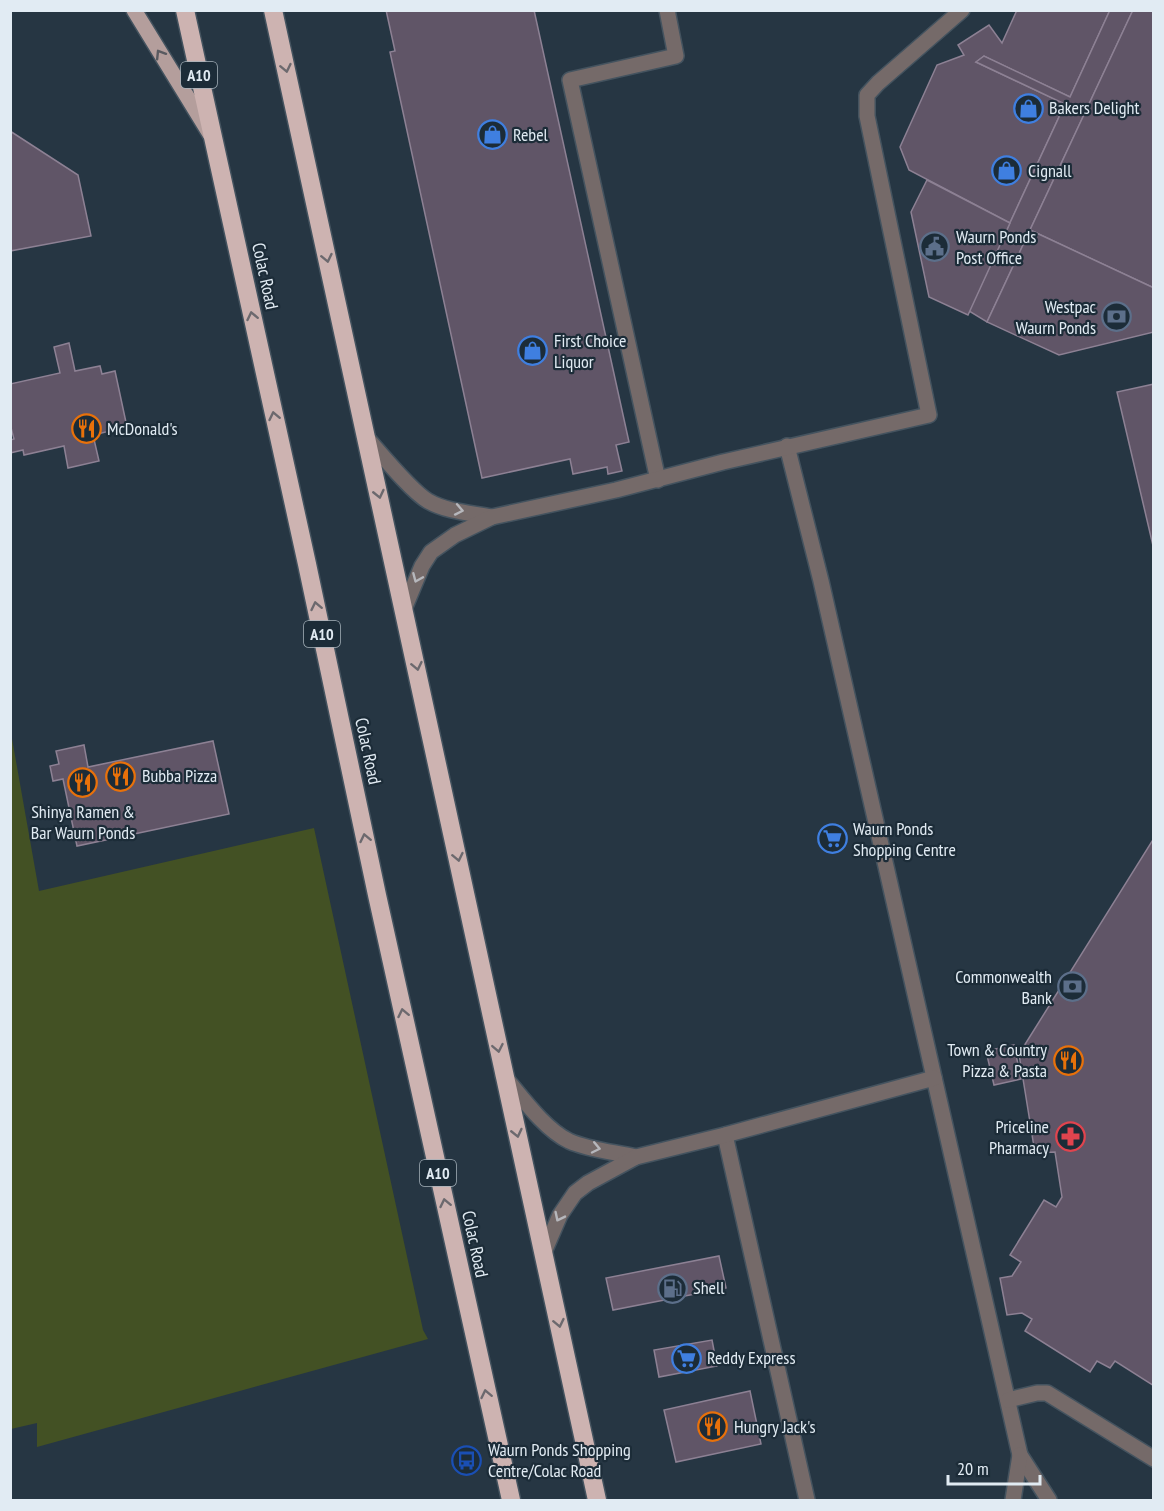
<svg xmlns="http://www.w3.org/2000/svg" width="1164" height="1511" viewBox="0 0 1164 1511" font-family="'PT Sans Narrow',sans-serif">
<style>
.green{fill:#435124}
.building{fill:#605567;stroke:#8d8194;stroke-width:1.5}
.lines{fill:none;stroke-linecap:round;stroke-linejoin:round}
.minor-casing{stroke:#44535f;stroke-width:18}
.major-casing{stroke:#44535f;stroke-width:18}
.highway-casing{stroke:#44535f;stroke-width:21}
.minor{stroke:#756a69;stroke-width:15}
.major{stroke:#b49e9c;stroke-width:15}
.highway{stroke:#cdb3b1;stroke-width:18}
.oneway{stroke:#595a60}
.oneway2{stroke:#6c696e}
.oneway3{stroke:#b6b7bc}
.labels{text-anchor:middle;stroke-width:4.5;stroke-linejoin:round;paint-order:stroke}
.shield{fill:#1c2c38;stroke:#a6b2bb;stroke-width:1.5}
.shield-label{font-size:16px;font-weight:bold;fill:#e1ebf3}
.poi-label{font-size:18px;fill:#e1ebf3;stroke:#1c2c38;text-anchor:start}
.street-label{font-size:18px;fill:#e1ebf3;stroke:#1c2c38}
</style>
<rect width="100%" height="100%" fill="#263643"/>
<!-- green -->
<path class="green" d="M11,733l28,158 275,-63 109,502 5,9 -391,108v-24l-26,6z"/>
<!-- building -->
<g class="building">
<path d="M386,10h148l95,432 -13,3 6,26 -14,3 -1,-7 -34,7 -3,-15 -88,19 -92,-426 5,-1z"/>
<path d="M1017,10h93l-40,87 -86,-41 -8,6 89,42 -55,119 -101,-53 -9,-23 37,-82 27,-10 -6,-10 31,-20 13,18z"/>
<path d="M1110,10h23l-146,312 -18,-11 96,-207 -89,-42 8,-6 86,41z"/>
<path d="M1133,10h21v278l-124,-58z"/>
<path d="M10,131l68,44 13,61 -81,15z"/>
<path d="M927,180l83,43 -42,92 -39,-18 -18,-85z"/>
<path d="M1030,230l124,58v44l-95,23 -72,-33z"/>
<path d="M69,343l6,28 25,-5 2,8 13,-3 12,56 -34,8 6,26 -31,7 -4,-22 -40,9 -1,-5 -13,3v-13l4,-1 -4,-15v-40l50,-11 -6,-26z"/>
<path d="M1154,384v166l-37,-158z"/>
<path d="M213,741l16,73 -152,32 -14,-67 -10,2 -3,-15 9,-2 -3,-13 28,-6 4,22z"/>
<path d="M1154,838v548l-39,-25 -5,7 -13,-7 -7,11 -65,-41 7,-12 -10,-6 -15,2 -7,-37 12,-2 9,-14 -11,-7 34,-55 12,7 6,-10 -7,-45 -20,1 -16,-99z"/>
<path d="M1014,1045l7,34 -27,6 -8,-34z"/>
<path d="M719,1256l7,32 -113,22 -7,-32z"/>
<path d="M712,1340l5,26 -58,11 -5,-27z"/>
<path d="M750,1391l11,53 -85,18 -12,-52z"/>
</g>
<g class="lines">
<defs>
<g id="minor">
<path d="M366,437c15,17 45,54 62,64 19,11 44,12 64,16"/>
<path d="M787,446l34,135 199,874 29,45"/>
<path d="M658,480l-88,-400 106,-24 -9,-46"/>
<path d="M404,609l18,-43 9,-14 24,-17 37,-18 124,-27 107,-28 206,-47 -62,-299v-21l11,-12 84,-73"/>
<path d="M503,1075c18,21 41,54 66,66 20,9 45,11 67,16"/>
<path d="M725,1135l82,365"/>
<path d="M544,1252l16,-37 15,-22 13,-10 48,-26 89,-22 209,-57"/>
<path d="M1008,1400l29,-7h10l107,66"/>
<path d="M1013,1500l7,-45"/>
</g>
<path id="major" d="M134,10l76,124"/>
<g id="highway">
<path d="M185,10l122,554 70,331 134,605"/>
<path d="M273,10l324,1490"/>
</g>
</defs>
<!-- minor casing -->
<use href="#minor" class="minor-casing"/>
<!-- major casing -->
<use href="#major" class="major-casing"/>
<!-- highway casing -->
<use href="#highway" class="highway-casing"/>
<!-- minor -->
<use href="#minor" class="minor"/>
<!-- major -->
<use href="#major" class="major"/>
<!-- highway -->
<use href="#highway" class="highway"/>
</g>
<!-- one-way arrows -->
<defs><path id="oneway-chevron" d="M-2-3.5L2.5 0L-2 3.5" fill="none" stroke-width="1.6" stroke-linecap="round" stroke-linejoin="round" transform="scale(1.5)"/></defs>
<use class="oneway" href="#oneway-chevron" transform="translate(160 54) rotate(-122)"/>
<g class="oneway2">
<use href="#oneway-chevron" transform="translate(286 68) rotate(78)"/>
<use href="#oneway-chevron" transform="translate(327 258) rotate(78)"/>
<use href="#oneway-chevron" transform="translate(252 316) rotate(-102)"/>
<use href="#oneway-chevron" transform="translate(274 416) rotate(-102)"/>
<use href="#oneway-chevron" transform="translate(379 494) rotate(77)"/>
<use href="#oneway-chevron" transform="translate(316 606) rotate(-102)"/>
<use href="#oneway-chevron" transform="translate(417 666) rotate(78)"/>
<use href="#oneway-chevron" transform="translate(365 838) rotate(-102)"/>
<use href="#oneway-chevron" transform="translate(458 857) rotate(78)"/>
<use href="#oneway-chevron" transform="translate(403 1013) rotate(-102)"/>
<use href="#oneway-chevron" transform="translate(498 1048) rotate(79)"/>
<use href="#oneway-chevron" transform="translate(517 1133) rotate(77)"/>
<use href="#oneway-chevron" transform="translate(445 1203) rotate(-102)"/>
<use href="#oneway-chevron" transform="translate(559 1323) rotate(78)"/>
<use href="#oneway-chevron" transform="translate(486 1394) rotate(-102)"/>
</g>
<g class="oneway3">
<use href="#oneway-chevron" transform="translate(459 510) rotate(11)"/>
<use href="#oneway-chevron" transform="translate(417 578) rotate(113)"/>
<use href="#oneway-chevron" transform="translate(596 1148) rotate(12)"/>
<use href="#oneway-chevron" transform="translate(559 1217) rotate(116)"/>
</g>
<!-- icons -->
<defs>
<symbol id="shop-ring" viewBox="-11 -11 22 22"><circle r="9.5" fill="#1c2c38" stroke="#3f7fe0" stroke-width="1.5"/><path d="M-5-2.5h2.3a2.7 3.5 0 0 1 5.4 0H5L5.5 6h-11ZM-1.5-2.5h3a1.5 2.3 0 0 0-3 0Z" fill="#3f7fe0"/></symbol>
<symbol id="civic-ring" viewBox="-11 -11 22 22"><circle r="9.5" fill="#1c2c38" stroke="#5c6f8a" stroke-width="1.5"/><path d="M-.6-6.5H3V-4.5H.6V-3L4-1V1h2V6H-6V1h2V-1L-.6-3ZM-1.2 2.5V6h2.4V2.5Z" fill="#5c6f8a"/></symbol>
<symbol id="bank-ring" viewBox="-11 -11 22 22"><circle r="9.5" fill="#1c2c38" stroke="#5c6f8a" stroke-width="1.5"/><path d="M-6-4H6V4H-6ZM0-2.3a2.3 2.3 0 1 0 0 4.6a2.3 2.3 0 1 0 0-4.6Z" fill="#5c6f8a"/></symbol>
<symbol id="restaurant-ring" viewBox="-11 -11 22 22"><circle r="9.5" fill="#1c2c38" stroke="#e8710a" stroke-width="1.5"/><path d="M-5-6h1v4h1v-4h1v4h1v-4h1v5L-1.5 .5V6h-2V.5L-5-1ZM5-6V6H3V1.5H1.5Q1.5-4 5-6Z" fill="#e8710a"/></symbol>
<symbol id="supermarket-ring" viewBox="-11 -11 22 22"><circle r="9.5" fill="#1c2c38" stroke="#3f7fe0" stroke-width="1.5"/><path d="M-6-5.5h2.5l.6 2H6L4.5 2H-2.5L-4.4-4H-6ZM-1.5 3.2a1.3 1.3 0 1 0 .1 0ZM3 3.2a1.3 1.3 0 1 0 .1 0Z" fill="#3f7fe0"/></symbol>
<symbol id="pharmacy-ring" viewBox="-11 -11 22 22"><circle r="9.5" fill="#1c2c38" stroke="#e0444e" stroke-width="1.5"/><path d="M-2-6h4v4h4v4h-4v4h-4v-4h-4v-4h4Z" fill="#e0444e"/></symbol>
<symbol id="fuel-ring" viewBox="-11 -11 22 22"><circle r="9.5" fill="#1c2c38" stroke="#5c6f8a" stroke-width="1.5"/><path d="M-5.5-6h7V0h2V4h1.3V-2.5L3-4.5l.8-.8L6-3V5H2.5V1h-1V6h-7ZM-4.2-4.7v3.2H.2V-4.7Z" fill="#5c6f8a"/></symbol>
<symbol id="bus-ring" viewBox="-11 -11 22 22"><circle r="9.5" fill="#1c2c38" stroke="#1a4fb4" stroke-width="1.5"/><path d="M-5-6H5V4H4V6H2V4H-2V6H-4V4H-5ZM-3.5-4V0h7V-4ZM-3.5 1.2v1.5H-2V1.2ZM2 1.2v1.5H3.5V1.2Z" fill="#1a4fb4"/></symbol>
</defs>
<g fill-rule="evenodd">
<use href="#shop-ring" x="1012" y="92" width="33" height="33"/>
<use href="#shop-ring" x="476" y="118" width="33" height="33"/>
<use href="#shop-ring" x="990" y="154" width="33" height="33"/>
<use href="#civic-ring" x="918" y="230" width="33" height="33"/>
<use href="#bank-ring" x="1100" y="300" width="33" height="33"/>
<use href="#shop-ring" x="516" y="334" width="33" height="33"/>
<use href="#restaurant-ring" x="70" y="412" width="33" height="33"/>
<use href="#restaurant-ring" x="104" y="760" width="33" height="33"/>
<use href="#restaurant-ring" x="66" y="766" width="33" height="33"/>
<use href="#supermarket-ring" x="816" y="822" width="33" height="33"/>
<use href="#bank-ring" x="1056" y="970" width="33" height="33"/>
<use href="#restaurant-ring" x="1052" y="1044" width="33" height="33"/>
<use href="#pharmacy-ring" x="1054" y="1120" width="33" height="33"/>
<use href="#fuel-ring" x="656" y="1272" width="33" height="33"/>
<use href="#supermarket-ring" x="670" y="1342" width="33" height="33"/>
<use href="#restaurant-ring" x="696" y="1410" width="33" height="33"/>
<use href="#bus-ring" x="450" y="1444" width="33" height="33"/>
</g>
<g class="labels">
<!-- shield labels -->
<g class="shield">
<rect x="181" y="62" width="36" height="26" rx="4.5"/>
<rect x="304" y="621" width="36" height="26" rx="4.5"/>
<rect x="420" y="1160" width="36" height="26" rx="4.5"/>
</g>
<g class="shield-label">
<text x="199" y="81">A10</text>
<text x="322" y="640">A10</text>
<text x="438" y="1179">A10</text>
</g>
<!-- poi labels -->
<g class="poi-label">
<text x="1049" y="114">Bakers Delight</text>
<text x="513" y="141">Rebel</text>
<text x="1028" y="177">Cignall</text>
<text x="956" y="243">Waurn Ponds<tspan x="956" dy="21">Post Office</tspan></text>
<text x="1096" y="313" text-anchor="end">Westpac<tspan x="1096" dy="21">Waurn Ponds</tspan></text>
<text x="554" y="347">First Choice<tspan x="554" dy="21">Liquor</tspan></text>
<text x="107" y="435">McDonald's</text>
<text x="142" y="782">Bubba Pizza</text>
<text x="83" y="818" text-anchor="middle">Shinya Ramen &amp;<tspan x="83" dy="21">Bar Waurn Ponds</tspan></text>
<text x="853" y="835">Waurn Ponds<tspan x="853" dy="21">Shopping Centre</tspan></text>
<text x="1052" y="983" text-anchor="end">Commonwealth<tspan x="1052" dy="21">Bank</tspan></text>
<text x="1047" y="1056" text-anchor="end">Town &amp; Country<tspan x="1047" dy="21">Pizza &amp; Pasta</tspan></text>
<text x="1049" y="1133" text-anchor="end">Priceline<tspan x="1049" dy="21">Pharmacy</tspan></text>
<text x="693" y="1294">Shell</text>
<text x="707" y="1364">Reddy Express</text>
<text x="734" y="1433">Hungry Jack's</text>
<text x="488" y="1456">Waurn Ponds Shopping<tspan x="488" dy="21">Centre/Colac Road</tspan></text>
</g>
<!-- street labels -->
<g class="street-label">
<text transform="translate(265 276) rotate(78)" y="6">Colac Road</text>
<text transform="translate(368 751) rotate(78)" y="6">Colac Road</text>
<text transform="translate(475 1244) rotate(78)" y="6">Colac Road</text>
</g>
</g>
<!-- border -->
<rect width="1164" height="1511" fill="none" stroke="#e1ebf3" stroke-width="24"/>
<!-- scale -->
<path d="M948 1475v9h92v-9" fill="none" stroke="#e1ebf3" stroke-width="3"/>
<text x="957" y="1475" font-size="18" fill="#e1ebf3" stroke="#1c2c38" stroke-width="4.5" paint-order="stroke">20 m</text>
</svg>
